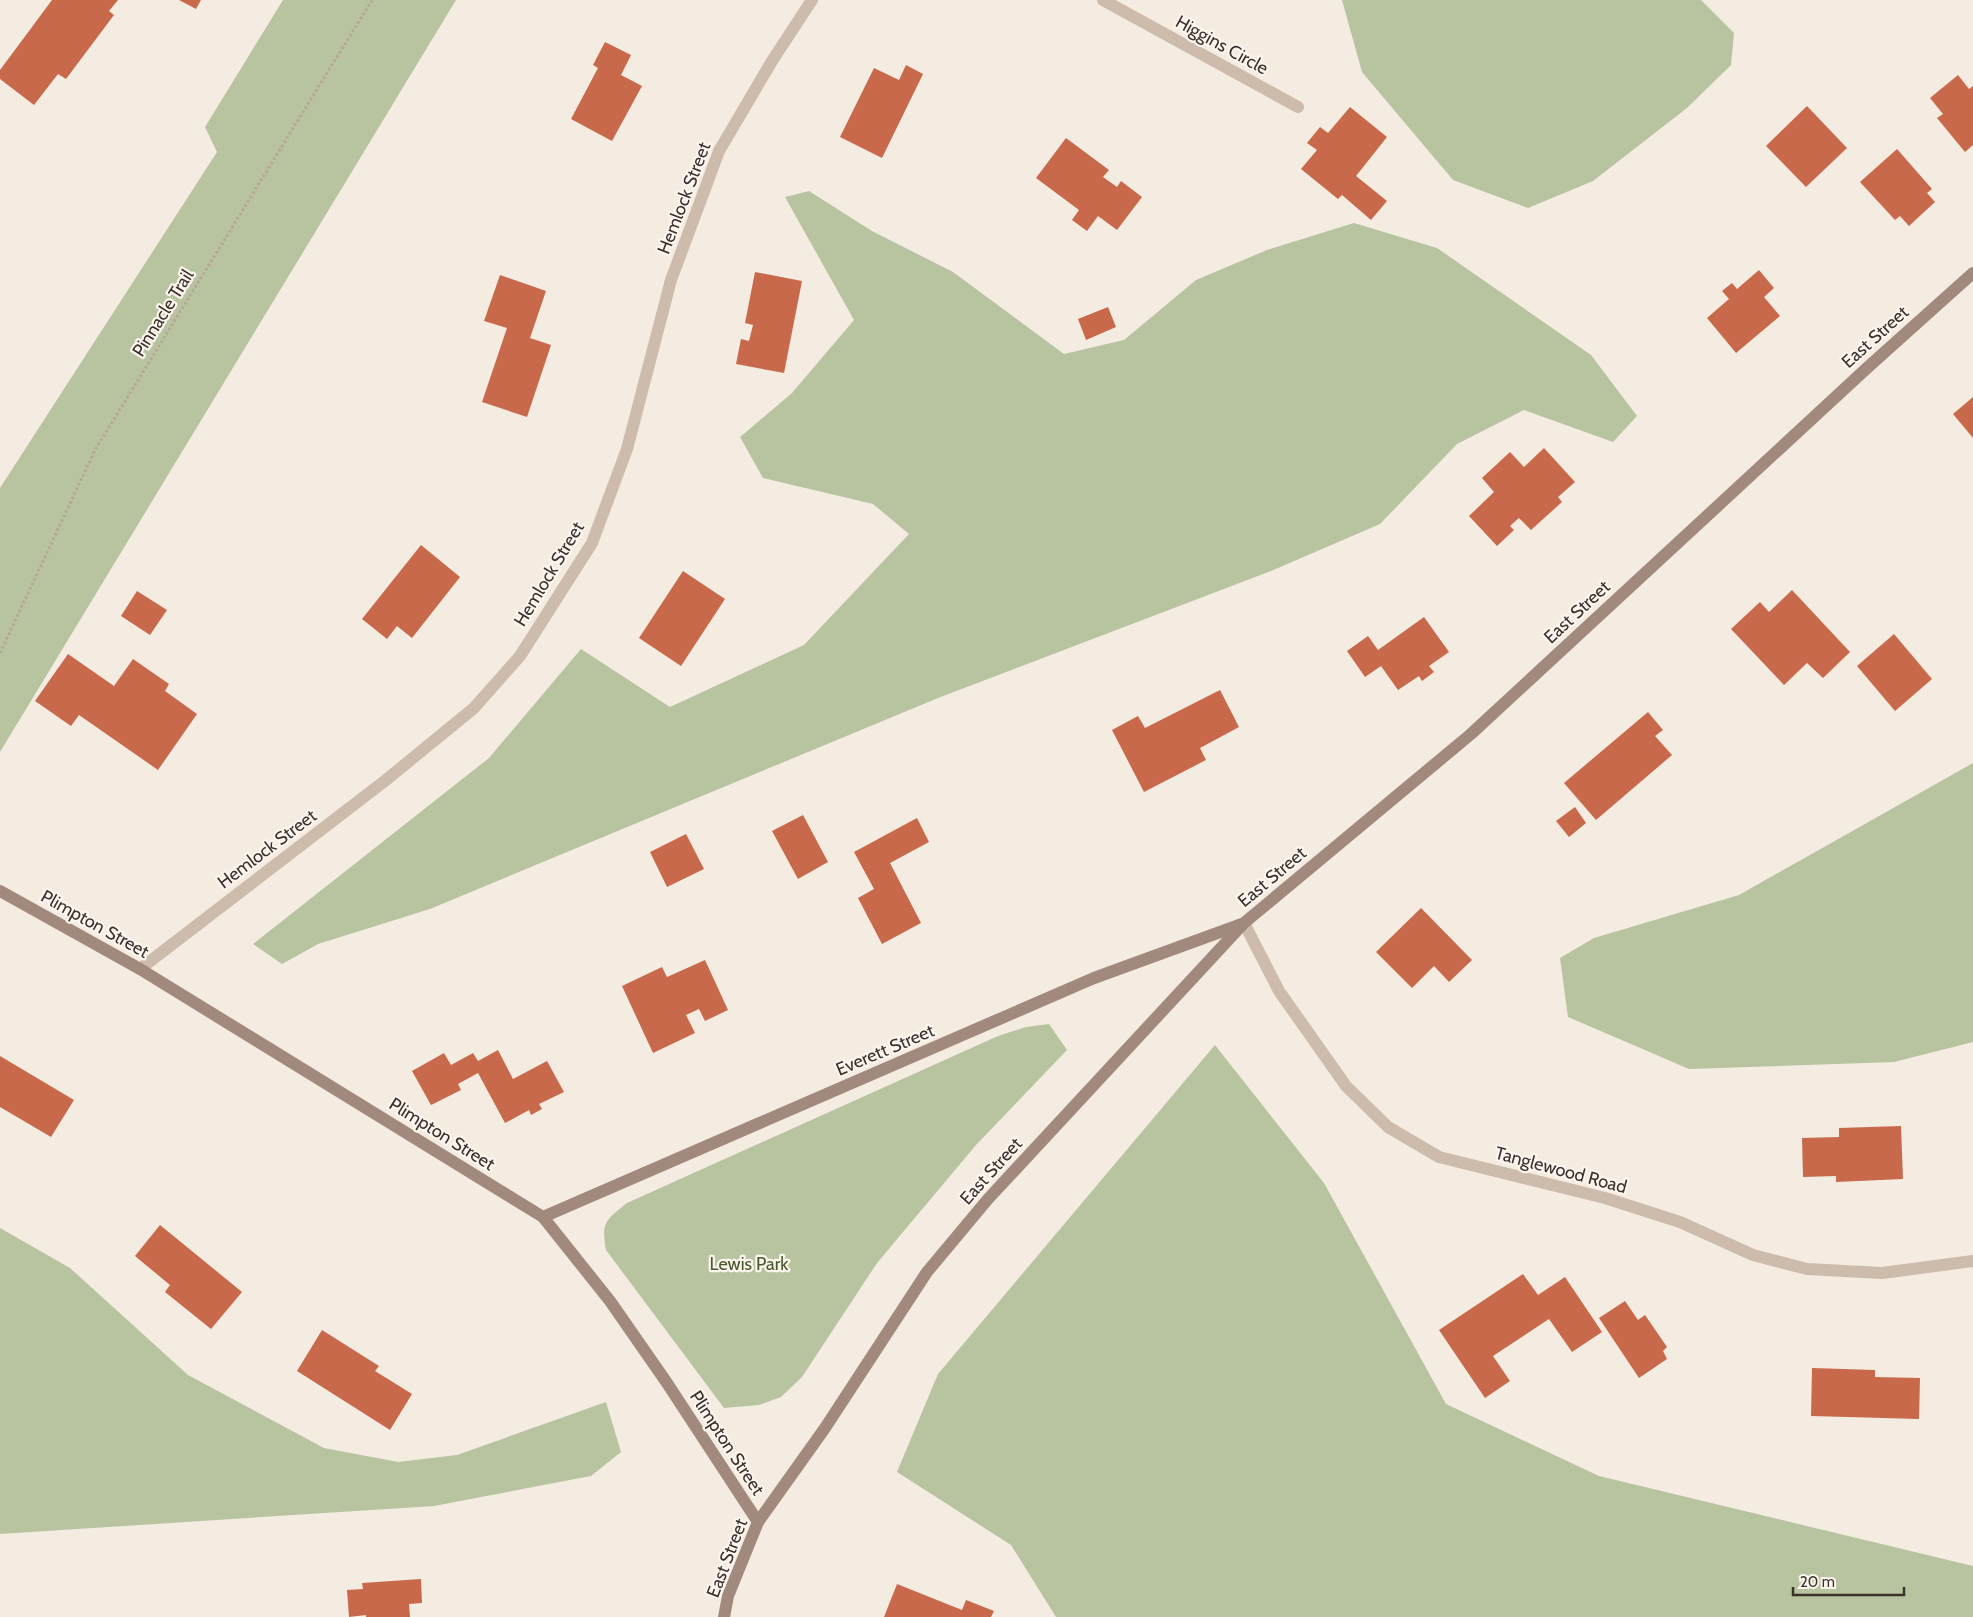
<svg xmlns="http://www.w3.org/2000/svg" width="1973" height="1617" viewBox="0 0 1973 1617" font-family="Cabin,sans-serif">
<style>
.green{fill:#b8c4a0}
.building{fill:#c8694b}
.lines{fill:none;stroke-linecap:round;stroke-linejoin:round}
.path{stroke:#b9a596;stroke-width:3;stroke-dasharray:2.5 2.5;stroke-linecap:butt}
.street{stroke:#cdbbac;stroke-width:12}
.secondary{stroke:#a18a7d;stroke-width:12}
.labels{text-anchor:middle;stroke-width:4.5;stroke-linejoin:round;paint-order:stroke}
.street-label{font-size:18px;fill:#3b302b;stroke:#fbf5ee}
.park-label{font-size:18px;fill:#4a5a2e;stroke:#fbf5ee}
</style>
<rect width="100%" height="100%" fill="#f4ebe1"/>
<!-- green -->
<g class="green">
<path d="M283,0h173l-456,752v-264l217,-336 -12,-25z"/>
<path d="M1342,0h359l33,33 -3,32 -44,43 -94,73 -65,27 -75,-28 -91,-108z"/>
<path d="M809,191l63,40 81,41 111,82 60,-14 72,-60 71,-30 87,-27 83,25 154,107 46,61 -24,26 -89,-32 -67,34 -77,80 -109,47 -333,127 -508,211 -112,35 -36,20 -29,-20 236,-186 92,-109 89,58 134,-62 105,-111 -36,-30 -110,-26 -23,-41 52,-44 62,-73 -69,-123z"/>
<path d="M1973,763v279l-79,20 -205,7 -121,-52 -8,-59 34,-20 145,-43z"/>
<path d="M1049,1024l18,26 -91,95 -99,118 -75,114 -21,20 -22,8 -35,3 -118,-158c-5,-28 0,-30 21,-47l371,-167 28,-9z"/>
<path d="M1215,1045l109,138 122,221 153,72 374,90v51h-917l-45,-72 -114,-73 41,-98z"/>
<path d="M0,1228l70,40 118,107 136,73 74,14 59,-7 149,-53 15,50 -30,24 -157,30 -434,28z"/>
</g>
<!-- building -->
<g class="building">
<path d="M52,0h66l-9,11 5,4 -48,64 -8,-5 -24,31 -34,-26v-9z"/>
<path d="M179,0h22l-5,9z"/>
<path d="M605,42l26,13 -10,20 21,11 -30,55 -41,-22 27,-51 -5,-3z"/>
<path d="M906,65l17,9 -41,84 -42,-21 34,-69 25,12z"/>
<path d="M1958,75l11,14 4,-3v59l-8,7 -28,-34 6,-4 -13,-16z"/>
<path d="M1807,106l40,42 -41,39 -40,-41z"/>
<path d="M1350,107l37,30 -31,39 31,25 -16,19 -29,-25 -4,4 -37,-30 16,-19 -10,-7 13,-16 8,6z"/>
<path d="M1066,138l43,32 -6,7 14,10 4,-6 21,16 -25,33 -19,-14 -11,15 -15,-11 7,-10 -43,-32z"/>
<path d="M1897,149l35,40 -5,4 8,9 -26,24 -9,-10 -5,4 -35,-38z"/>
<path d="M1759,270l15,18 -10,9 16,19 -44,37 -29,-35 22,-19 -7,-8 10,-8 5,6z"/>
<path d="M755,272l47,9 -18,92 -48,-9 5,-25 8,2 4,-16 -8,-2z"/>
<path d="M500,275l46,16 -16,47 21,7 -24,72 -45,-15 25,-74 -23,-7z"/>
<path d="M1108,307l8,20 -30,13 -8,-21z"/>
<path d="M1973,397v41l-20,-24z"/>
<path d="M1544,448l31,34 -17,15 4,5 -31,28 -12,-12 -9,8 4,4 -17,16 -28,-30 25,-24 -12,-14 28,-26 14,15z"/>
<path d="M421,545l39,32 -48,61 -15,-12 -10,13 -25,-20z"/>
<path d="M683,571l42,28 -44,67 -42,-28z"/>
<path d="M1792,590l58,62 -27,26 -16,-15 -23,22 -53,-56 29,-27 9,10z"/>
<path d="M137,591l30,19 -17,25 -29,-19z"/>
<path d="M1424,617l25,35 -20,14 5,6 -12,9 -3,-5 -21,14 -17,-24 -16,11 -18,-26 21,-15 10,14z"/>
<path d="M1894,634l38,45 -37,32 -38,-45z"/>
<path d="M68,654l46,32 19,-27 36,25 -4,7 32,23 -39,56 -79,-55 -8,11 -36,-25z"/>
<path d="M1220,690l19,37 -39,21 6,12 -62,32 -32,-62 26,-14 7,12z"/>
<path d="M1648,712l15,18 -8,6 17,19 -76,65 -32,-37z"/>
<path d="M1575,807l11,16 -17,14 -13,-16z"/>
<path d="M803,815l25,47 -30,17 -26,-48z"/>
<path d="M917,818l12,24 -39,21 31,60 -39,21 -24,-46 16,-9 -20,-37z"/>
<path d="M686,834l18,35 -37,18 -17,-35z"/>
<path d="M1421,908l51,52 -23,22 -15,-16 -22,22 -36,-36z"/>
<path d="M705,960l23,50 -23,11 -6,-12 -13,6 9,18 -42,20 -31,-67 40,-19 5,10z"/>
<path d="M498,1050l15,29 34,-18 17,31 -25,12 3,5 -11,6 -2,-5 -24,13 -27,-50 -20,11 3,6 -30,15 -19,-34 32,-18 7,12 22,-12 5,8z"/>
<path d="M0,1056l74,44 -23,37 -51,-30z"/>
<path d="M1901,1126l2,53 -67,3v-6l-33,1 -1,-39 37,-1v-9z"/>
<path d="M160,1225l82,67 -31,37 -46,-37 5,-7 -35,-29z"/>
<path d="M1523,1274l15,21 27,-18 37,55 -30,20 -23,-33 -56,37 17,25 -25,17 -46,-68z"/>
<path d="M1625,1301l13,19 7,-5 22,32 -4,4 4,8 -28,19 -40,-60z"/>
<path d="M322,1330l57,36 -4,5 37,23 -22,36 -93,-59z"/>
<path d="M1812,1368l63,2v7l45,1 -1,41 -108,-3z"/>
<path d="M421,1579l1,24 -13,1 1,13h-44v-2l-17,2 -2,-27 16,-1 -1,-6z"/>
<path d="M897,1584l65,26 4,-10 28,11 -3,6h-107z"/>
</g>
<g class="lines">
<!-- path -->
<path class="path" d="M0,653l95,-203 277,-450"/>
<!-- street -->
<g class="street">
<path d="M1103,0l195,107"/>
<path d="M1244,923l35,68 67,95 42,41 51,30 166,41 75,24 73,33 54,14 75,4 91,-12"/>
<path d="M140,969l246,-189 88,-72 46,-52 72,-113 35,-94 44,-169 48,-129 53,-90 40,-61"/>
</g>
<!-- secondary -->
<g class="secondary">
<path d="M0,891l140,78 403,248 67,84 57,82 91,139"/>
<path d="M543,1217l551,-239 148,-54"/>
<path d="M724,1617l4,-21 30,-74 67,-94 102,-156 61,-73 256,-276 227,-189 396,-366 106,-95"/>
</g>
</g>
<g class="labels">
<!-- street labels -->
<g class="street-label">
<text transform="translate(1222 45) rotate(29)" y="6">Higgins Circle</text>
<text transform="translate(684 198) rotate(-69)" y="6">Hemlock Street</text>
<text transform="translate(163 313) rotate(-58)" y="6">Pinnacle Trail</text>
<text transform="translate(1875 337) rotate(-42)" y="6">East Street</text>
<text transform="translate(549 574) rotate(-59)" y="6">Hemlock Street</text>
<text transform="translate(1577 612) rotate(-43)" y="6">East Street</text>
<text transform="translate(267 849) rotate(-37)" y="6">Hemlock Street</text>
<text transform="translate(1272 877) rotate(-40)" y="6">East Street</text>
<text transform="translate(95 924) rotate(29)" y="6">Plimpton Street</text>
<text transform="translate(885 1050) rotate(-23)" y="6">Everett Street</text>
<text transform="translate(442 1134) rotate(32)" y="6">Plimpton Street</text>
<text transform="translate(1561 1170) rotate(15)" y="6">Tanglewood Road</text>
<text transform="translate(991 1171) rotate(-48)" y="6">East Street</text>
<text transform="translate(727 1443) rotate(57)" y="6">Plimpton Street</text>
<text transform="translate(727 1558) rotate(-69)" y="6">East Street</text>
</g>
<!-- park labels -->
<g class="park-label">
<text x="749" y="1270">Lewis Park</text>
</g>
</g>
<!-- scale -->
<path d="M1793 1587v8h111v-8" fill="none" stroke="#3b302b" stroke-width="2.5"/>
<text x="1800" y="1587" font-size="15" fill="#3b302b" stroke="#fbf5ee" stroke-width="4" paint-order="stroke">20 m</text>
</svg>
